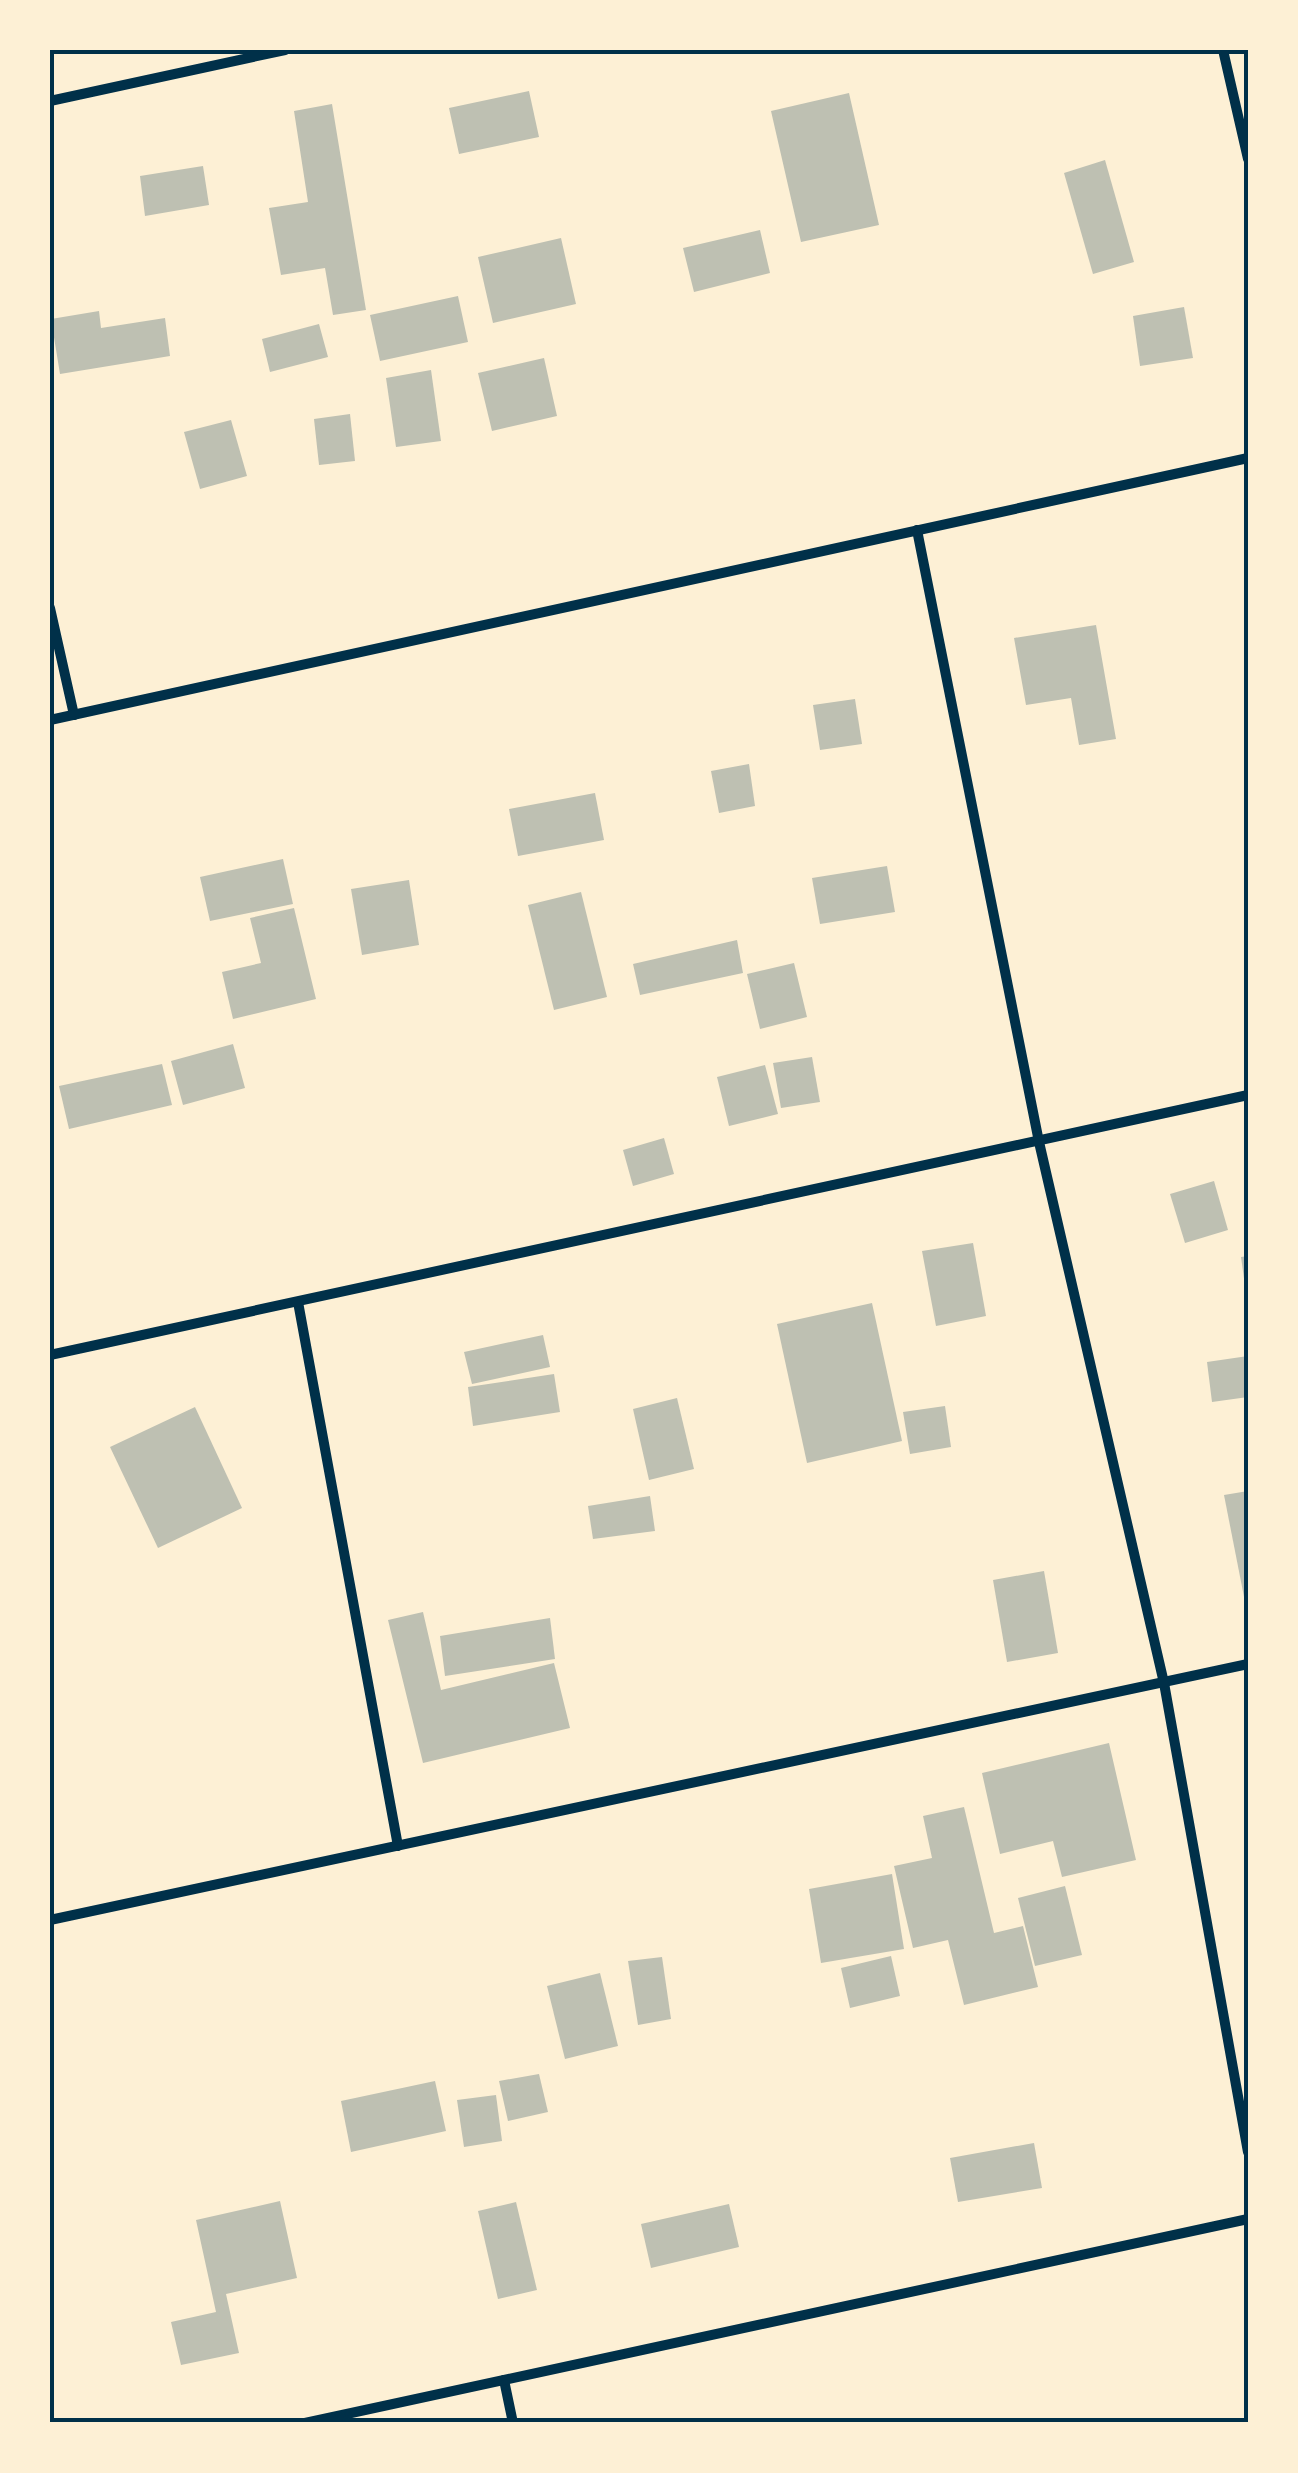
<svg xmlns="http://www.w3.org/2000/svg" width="1298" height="2473" viewBox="0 0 1298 2473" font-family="'Playfair Display',serif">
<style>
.building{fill:#bec0b2}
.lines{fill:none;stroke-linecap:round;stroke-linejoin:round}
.minor{stroke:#003049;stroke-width:10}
.neatline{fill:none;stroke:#003049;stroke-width:4}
</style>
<rect width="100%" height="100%" fill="#fdf0d5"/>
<!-- building -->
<g class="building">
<path d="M529,91l10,46 -80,17 -10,-46z"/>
<path d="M849,93l30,132 -78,17 -30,-131z"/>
<path d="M332,104l34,206 -33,5 -8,-47 -44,7 -12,-67 39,-6 -14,-91z"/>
<path d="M1105,160l29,102 -41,12 -29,-101z"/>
<path d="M203,166l6,39 -64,11 -5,-40z"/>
<path d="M760,230l10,43 -76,19 -11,-44z"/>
<path d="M561,238l15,66 -83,19 -15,-66z"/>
<path d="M458,296l10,46 -88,19 -10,-46z"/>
<path d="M1184,307l9,51 -53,8 -7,-50z"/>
<path d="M99,311l2,17 64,-10 5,38 -110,18 -9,-55z"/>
<path d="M319,324l9,33 -58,15 -8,-33z"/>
<path d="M544,358l13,58 -65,15 -14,-58z"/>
<path d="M431,370l10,71 -45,6 -10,-69z"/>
<path d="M350,414l5,47 -36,4 -5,-46z"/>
<path d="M231,420l16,56 -47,13 -16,-57z"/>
<path d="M1096,625l20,114 -37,6 -8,-47 -45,7 -12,-67z"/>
<path d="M855,699l7,45 -42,6 -7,-45z"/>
<path d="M749,764l6,42 -36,7 -8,-42z"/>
<path d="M595,793l9,47 -86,16 -9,-47z"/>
<path d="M283,859l10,45 -83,17 -10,-44z"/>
<path d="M887,866l8,46 -75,12 -8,-46z"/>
<path d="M409,880l10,65 -57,10 -11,-66z"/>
<path d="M581,892l26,105 -53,13 -26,-105z"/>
<path d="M294,908l22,91 -83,20 -11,-47 39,-9 -11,-45z"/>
<path d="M737,940l6,33 -103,22 -7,-31z"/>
<path d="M794,963l13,54 -47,12 -13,-55z"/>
<path d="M233,1044l12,44 -62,17 -12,-44z"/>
<path d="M812,1057l8,45 -39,6 -8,-45z"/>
<path d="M162,1064l10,41 -103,24 -10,-43z"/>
<path d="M765,1065l13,49 -49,12 -12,-49z"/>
<path d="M664,1138l10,36 -41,12 -10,-36z"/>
<path d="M1214,1181l14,49 -43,13 -15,-49z"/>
<path d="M973,1243l13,73 -50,10 -14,-75z"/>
<path d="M1248,1256v37h-2l-5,-36z"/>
<path d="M872,1303l30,138 -95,22 -30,-139z"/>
<path d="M543,1335l7,32 -78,17 -8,-32z"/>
<path d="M1248,1356v41l-36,5 -5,-40z"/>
<path d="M554,1374l6,38 -87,14 -5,-39z"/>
<path d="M677,1398l17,71 -45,11 -16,-71z"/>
<path d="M945,1406l6,41 -41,7 -7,-42z"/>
<path d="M195,1407l47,101 -84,40 -48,-101z"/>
<path d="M1248,1491v116h-2l-22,-112z"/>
<path d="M650,1496l5,35 -62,8 -5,-33z"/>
<path d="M1044,1571l14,82 -51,9 -14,-82z"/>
<path d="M423,1612l18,78 113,-27 16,65 -147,35 -35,-143z"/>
<path d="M550,1618l5,41 -110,17 -5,-40z"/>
<path d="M1109,1743l27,117 -74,17 -9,-36 -53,13 -18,-81z"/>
<path d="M964,1807l30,126 29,-7 15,61 -74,18 -16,-65 -35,8 -19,-82 38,-8 -9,-42z"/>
<path d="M892,1874l12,75 -83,14 -12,-74z"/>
<path d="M1065,1886l17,69 -47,11 -17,-68z"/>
<path d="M891,1956l9,40 -50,12 -9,-40z"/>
<path d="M662,1957l9,62 -33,6 -10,-64z"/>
<path d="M600,1973l18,73 -53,13 -18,-73z"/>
<path d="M539,2074l9,38 -40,9 -9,-40z"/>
<path d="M435,2081l11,50 -95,21 -10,-51z"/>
<path d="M496,2095l6,46 -38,6 -7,-47z"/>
<path d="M1034,2143l8,45 -84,14 -8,-44z"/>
<path d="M280,2201l17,77 -71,16 13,59 -58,12 -10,-43 45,-10 -20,-92z"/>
<path d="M516,2202l21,88 -39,9 -20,-88z"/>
<path d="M729,2204l10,43 -88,21 -10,-44z"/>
</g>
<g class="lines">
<!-- minor -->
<g class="minor">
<path d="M1223,50l25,109"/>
<path d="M50,101l235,-51"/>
<path d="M917,530l122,612 125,541 84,469"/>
<path d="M50,608l24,107"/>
<path d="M50,720l1198,-262"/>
<path d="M298,1302l100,544"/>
<path d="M50,1355l1198,-260"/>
<path d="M50,1920l1198,-256"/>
<path d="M504,2380l9,43"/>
<path d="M305,2423l943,-204"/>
</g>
</g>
<!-- border -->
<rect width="1298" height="2473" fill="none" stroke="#fdf0d5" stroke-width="105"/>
<rect x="52" y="52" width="1194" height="2368" class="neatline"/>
</svg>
